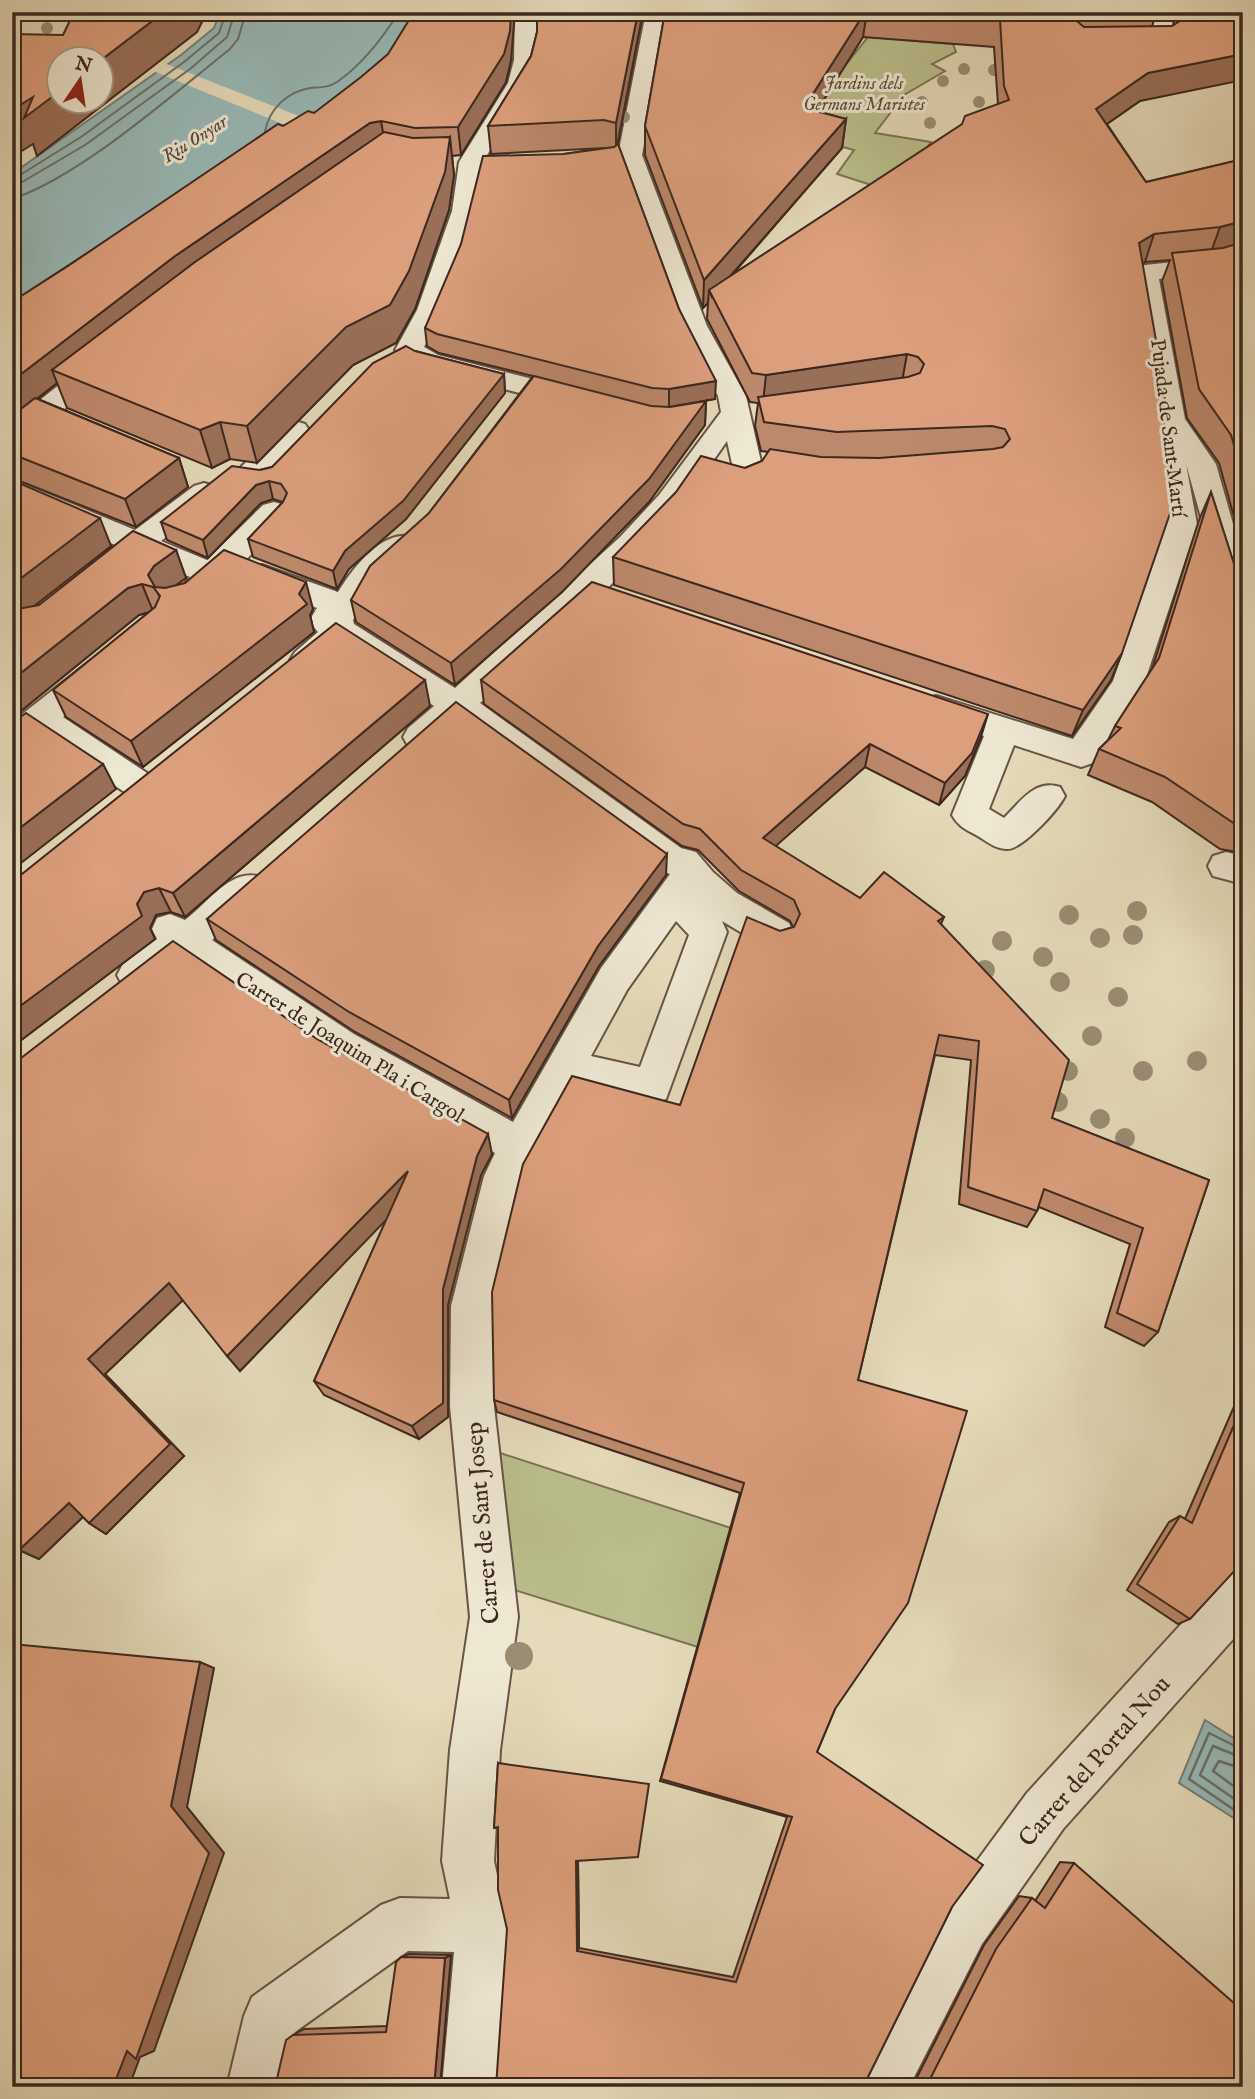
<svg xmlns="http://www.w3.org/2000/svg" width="1255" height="2099" viewBox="0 0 1255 2099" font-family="'IM FELL English',serif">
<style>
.green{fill:#babe8b;stroke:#7c7255;stroke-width:2}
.water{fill:#98b9b7;stroke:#747f7a;stroke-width:2}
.pier{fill:#e5dab9}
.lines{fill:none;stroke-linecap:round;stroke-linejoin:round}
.shore-far1{stroke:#6a706b;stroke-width:2}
.shore{stroke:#6a706b;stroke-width:2.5}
.minor-casing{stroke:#675446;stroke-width:4}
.minor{fill:#eee7d2;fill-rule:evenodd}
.tree{fill:#9a8c73}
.wall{fill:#bd896c;stroke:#3d271f;stroke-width:2;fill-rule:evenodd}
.shaded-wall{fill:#9a6f58;stroke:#3d271f;stroke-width:2}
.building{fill:#dc9f7d;stroke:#3d271f;stroke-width:2}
.labels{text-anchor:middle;stroke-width:6;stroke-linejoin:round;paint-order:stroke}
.far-park-label{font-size:18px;font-style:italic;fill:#5c4d3a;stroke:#eee7d2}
.far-water-label{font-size:19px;font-style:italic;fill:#544c45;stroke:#eee7d2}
.street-label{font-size:21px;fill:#3d271f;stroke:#eee7d2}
.near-street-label{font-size:24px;fill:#3d271f;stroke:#eee7d2}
</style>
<rect width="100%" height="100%" fill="#e5dab9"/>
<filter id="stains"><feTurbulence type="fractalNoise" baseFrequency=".00286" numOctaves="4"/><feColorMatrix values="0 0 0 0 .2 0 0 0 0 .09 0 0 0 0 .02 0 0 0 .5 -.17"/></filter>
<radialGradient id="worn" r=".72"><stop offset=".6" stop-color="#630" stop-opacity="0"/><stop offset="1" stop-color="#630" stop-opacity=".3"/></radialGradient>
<!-- green -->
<g class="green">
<path d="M868,37l85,7 3,8 -24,12 13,7 -41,24 -29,38 56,9 -38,50 -56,-18 17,-24 -70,-19 40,-39z"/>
<path d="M494,1451l237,77 -33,119 -193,-60z"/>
</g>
<!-- water -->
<g class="water">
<path d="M220,12h210l-41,62 -377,259v-159l169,-119 33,-27z"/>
<path d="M1205,1720l38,24v80l-64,-41z"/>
</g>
<!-- pier -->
<path class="pier" d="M164,63l145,57 -14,9 -142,-58z"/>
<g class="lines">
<!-- shore-far1 -->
<g class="shore-far1">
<path d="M265,131c5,-23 22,-39 45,-43 10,-1 18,0 27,-6 26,-18 45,-43 62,-70"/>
<path d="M12,180l69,-43 103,-75 35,-29 7,-21"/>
<path d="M12,188l73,-43 105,-76 37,-32 8,-25"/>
<path d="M12,199c69,-23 160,-104 218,-150l8,-10 8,-27"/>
</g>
<!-- shore -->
<g class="shore">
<path d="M1243,1750l-34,-17 -20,46 54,37"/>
<path d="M1243,1758l-30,-12 -13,29 43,30"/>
<path d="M1243,1769l-24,-8 -6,10 30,22"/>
</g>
<defs>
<g id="minor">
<path d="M515,12h22l-1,48 -6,23 -47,79 -7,49 -33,99 -19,37 14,8 150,38 4,6 -4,6 -10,3 -160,-41 -23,-17 22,-40 35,-99 7,-49 49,-79 6,-23z"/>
<path d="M646,12h22l-26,143 65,171 39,70 19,83c-16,26 -38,12 -61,4l-3,-4c-58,86 -144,156 -221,224l201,145 15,4 17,20 24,21 52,30 5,11 -5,11 -13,4 -24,-10 -30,-18 5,11 -61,167 -14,5 -77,-18 -52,94 -30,126 1,100 24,211 -18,133 -6,111 14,65 -10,161h-56l12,-135 -46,-1 -113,81 -12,55h-56l17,-71 8,-19 129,-92 19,-7 50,1 -8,-38 8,-111 20,-133 -20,-211 1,-100 33,-130 11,-23 -168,-95 -143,-98c-19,14 -36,35 -61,26l-6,-11 6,-11 34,-25 -5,-10 5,-11 13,-4 15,6c23,-17 46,-53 76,-43l5,10 -5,10 -49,43 142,94 159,88 88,-154 69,-94 -11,-4 -201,-148c-16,14 -27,31 -50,24l-5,-9 5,-9 26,-22 -92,-59c-15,13 -26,28 -47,21l-5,-8 5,-8 23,-20 -9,-11 8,-13 -66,-24 -4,-8 4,-8 11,-3 76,27c14,-23 45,-64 75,-55l4,7 -4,7 -40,36 -20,33 1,4 101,64 165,-151 39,-42 62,-83 -3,-16 -37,-70 -63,-171zM727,441l7,32 -20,-7 -6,2zM676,921l13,14 -49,132 -49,-11 36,-66z"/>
<path d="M1032,12h22l29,27 69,-1 -3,-26h22l4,33 -11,7 -87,1c-9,-3 -42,-32 -45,-41z"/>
<path d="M1243,249v16l-31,9 -53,5 26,140 31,45 27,95v35l-20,-4 -4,-8 -33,-118 11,60 -53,160 -51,79 -12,4 -67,-22 -25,64 15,9c17,-17 31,-39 56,-31l5,9c-7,14 -44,55 -59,53 -11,0 -21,-9 -30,-14 -11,-6 -18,-9 -24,-20l32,-79 -60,-19 -4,-9 4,-9 12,-3 137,43 40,-58 54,-157 -11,-70 1,-34 -25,-147 4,-5 9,-3 65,-7z"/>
<path d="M103,356l10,2 4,6 -4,6 -91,73 -10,3v-24l81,-64z"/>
<path d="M295,421l10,3 4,6 -4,6c-17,18 -38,52 -64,45l-5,-7 5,-7 44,-43z"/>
<path d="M12,479l123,51 59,-44 10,-3 10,3 5,7 -5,7 -53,41 46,19 56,-55 11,-3 11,3 4,7c-9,14 -72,79 -84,86 -7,4 -13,2 -21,0l-5,-8 11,-13 -49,-21c-15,12 -27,26 -48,21l-4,-8 4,-8 22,-16 -103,-45z"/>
<path d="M101,657l11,4 5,8 -5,8 -49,40 93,62 5,9 -5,9 -12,4 -12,-4 -92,-61 -16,13 -12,4v-31l78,-61z"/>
<path d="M1226,852l17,4v28l-30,-8 -5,-10 5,-10z"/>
<path d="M1243,1568v60l-180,201 -81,115 -73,143h-58l93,-181 83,-113 199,-218z"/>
</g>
</defs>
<!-- minor casing -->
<use href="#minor" class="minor-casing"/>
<!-- minor -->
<use href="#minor" class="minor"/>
</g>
<!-- trees -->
<g class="tree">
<circle cx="47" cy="28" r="6"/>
<circle cx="964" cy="69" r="6"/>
<circle cx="994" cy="70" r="6"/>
<circle cx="943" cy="81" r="6"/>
<circle cx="922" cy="102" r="6"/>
<circle cx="979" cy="102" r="6"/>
<circle cx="624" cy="117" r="6"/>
<circle cx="930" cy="123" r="6"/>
<circle cx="1137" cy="911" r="10"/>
<circle cx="1069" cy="915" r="10"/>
<circle cx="1133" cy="935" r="10"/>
<circle cx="1100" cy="938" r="10"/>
<circle cx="1002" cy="941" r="10"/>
<circle cx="1043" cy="957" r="10"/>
<circle cx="985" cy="970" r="10"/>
<circle cx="1060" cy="982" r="10"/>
<circle cx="1118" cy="997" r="10"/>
<circle cx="1092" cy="1036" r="10"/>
<circle cx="1197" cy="1061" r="10"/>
<circle cx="1068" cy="1071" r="10"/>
<circle cx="1143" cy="1071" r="10"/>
<circle cx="1058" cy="1102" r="10"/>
<circle cx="1100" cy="1119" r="10"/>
<circle cx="1125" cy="1138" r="10"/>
<circle cx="519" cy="1656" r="14"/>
</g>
<!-- wall -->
<g class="wall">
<path d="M537,12h106l-25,132 61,165 36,90 -36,7 27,-5 -1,24 -56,77 -87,90 -107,93 -99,-63 -5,-22 78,-87 104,-137 -94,-23 -12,-7 -2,-18 139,-174 41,-6 -114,6 -3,-28 43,-70 6,-24z"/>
<path d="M665,12h491l-4,15 20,-1 2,-1 -2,-13h71l-103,89 -33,23 39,58 97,-23v390l-24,-86 -32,-45 -25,-137 8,-21 -25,2 -2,2 -21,389 -11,27 -39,56 -458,-151 -1,-28 132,-89 17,-7 7,-9 -8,-1 -6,-25 3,-23 -8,-1 -43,-83 1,-16 -5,5 -58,-153v-29zM863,37l131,10 4,57 -265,170 109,-126 4,-29 -29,-8z"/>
<path d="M511,60l-5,22 -45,73 -9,1 2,19 -5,35 -34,99 -19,34 -43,22 -96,98 -27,-4 -18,9 -145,-60 -10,-25 -19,16 141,59 9,29 -52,40 -124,-49v-176l271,-176 31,-13z"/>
<path d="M415,351l89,23 1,19 -99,126 -57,50 -12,20 -84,-32 -5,-18 35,-37 -10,-3 -12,4 -53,55 -41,-18 -6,-18 99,-52 12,-3z"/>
<path d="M12,480l99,66 -77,60 5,-1 137,-55 10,28 -10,7 137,24 -3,6 4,17 -171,135 -77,-50 -13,-27 95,-77 -9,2 -123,100 -4,-2z"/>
<path d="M1211,492l23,72 9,2v287l-23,-4 -68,-47 -64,-27 11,-26 9,-9 7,-14 37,-57 47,-149z"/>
<path d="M481,680l500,57 -16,39 -26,29 -74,-38 -90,79 85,52 84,19 -3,7 111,194 157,62 -51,152 -14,14 -39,-19 25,-83 -91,-37 -2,4 -10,16 -68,-23 12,-144 -36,-5 -77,325 -23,329 -18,43 135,155 -89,180 -356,-158 -9,-101h-4l4,-65 80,97 1,88 154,29 54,-160 -127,-36 80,-288 -243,-81 -3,-12 186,-295 100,-174 13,-4 -3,-6 -51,-30 -41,-41 -16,-4 -198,-142z"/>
<path d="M430,706l-245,211 -14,-5 -15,3 -6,13 5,11 -143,108v-165z"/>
<path d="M666,875l-67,91 -87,152 -157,-86 -139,-92 -9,-21z"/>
<path d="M317,1039l175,115 -11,21 -33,130v112l-29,22 -95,-44 -10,-14 73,-163 -147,153 -57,-71 -78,74 79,82 -78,78 -17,-11 -6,-6 -44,42 -20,-9 -7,-485z"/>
<path d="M1243,1397v169l-7,2 -46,51 -12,5 -51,-34 42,-68 11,-6 5,3 51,-117z"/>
<path d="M1060,1862l14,1 169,224h-331l72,-142 35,-49 13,2 3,3z"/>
<path d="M409,1954l42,1 -11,132h-165l18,-52 11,-6 83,-3 14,-69z"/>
</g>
<!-- shaded-wall -->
<g class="shaded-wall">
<path d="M164,12h43l-10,20 -160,124 -4,-12 -21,13v-47l21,-13 27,-6v11h42l-1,-42z"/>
<path d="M511,12h4l-4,48 -5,22 -45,73 -3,-28z"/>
<path d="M638,12h5l-27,139v-28z"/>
<path d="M865,12h2l-4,25 -62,99 3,-28z"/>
<path d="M1243,54v26l-103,21 -52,36 8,-28 52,-36z"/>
<path d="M846,119l-4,29 -130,149 -3,-7 -1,13 -5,5 1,-28z"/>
<path d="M381,121l5,28 -334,221 5,13 -45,35v-37l163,-125 195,-133z"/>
<path d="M450,137l4,38 -5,35 -34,99 -19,34 -43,22 -96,98 -10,-37z"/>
<path d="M1243,221v26l-33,8 10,-28z"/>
<path d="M1154,234l-9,28 -15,9 9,-28z"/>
<path d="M907,354l-5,28 -139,21 3,-28z"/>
<path d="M504,374l1,19 -99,126 -57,50 -12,20 -4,-18 12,-20z"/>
<path d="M716,381l-1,18 -46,8v-18z"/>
<path d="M706,401l-1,24 -56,77 -87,90 -107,93 -4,-22z"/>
<path d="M220,422l10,37 -18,9 -12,-38z"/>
<path d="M179,458l9,29 -52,40 -11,-28z"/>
<path d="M269,481l4,18 -12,4 -53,55 -5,-18 53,-55z"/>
<path d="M100,518l11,28 -82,64 -17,4v-31z"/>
<path d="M176,550l10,28 -22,16 -3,5 -13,-24 6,-9z"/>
<path d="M306,582l7,27 -3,6 4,17 -171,135 -12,-26 168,-147z"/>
<path d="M142,584l11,27 -14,4 -123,100 -4,-6v-29l116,-92z"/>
<path d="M1122,653l-11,27 -39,56 11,-26z"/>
<path d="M425,680l5,26 -245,211 -12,-24z"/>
<path d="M988,714l-7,23 -16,39 -26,29 6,-22z"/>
<path d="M870,744l-5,23 -105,93 3,-22z"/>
<path d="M103,764l13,25 -104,81v-36z"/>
<path d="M667,854l-1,21 -67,91 -87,152 -3,-18 89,-154z"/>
<path d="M159,888l12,24 -15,3 -6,13 5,11 -143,108v-35l125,-108 7,-12z"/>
<path d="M488,1134l4,20 -11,21 -33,130v112l-29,22 -7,-13 31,-137 34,-133z"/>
<path d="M408,1171l7,19 -175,181 -13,-15z"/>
<path d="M169,1283l14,17 -78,74 79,82 -78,78 -17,-11 -1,-164z"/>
<path d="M69,1503l18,10 -48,46 -20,-9z"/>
<path d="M200,1662l14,6 -27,139 37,46 -70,198 -14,6 -11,30h-16l58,-281z"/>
<path d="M578,1860l1,88 -2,3 -1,-90z"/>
<path d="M451,1955l-11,132h-6l11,-129z"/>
</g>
<!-- building -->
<g class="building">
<path d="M74,12h90l-63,48h-41v31l-36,27 9,-21 -21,13v-76l51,1z"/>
<path d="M414,12h97l-1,19 -6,23 -46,73 -43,1 -34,-7 -11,2 -195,133 -163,125v-79l56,-36 210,-142 5,2 25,-15 6,2 47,-36 27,-23z"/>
<path d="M537,12h101l-22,111 -12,-3 -116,6 43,-70 6,-24z"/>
<path d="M665,12h200l-61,96 42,11 -142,161 -59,-154z"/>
<path d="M916,12h150l18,15 88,-1 14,-9 -1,-5h58v42l-95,19 -52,36 50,73 97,-23v62l-23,6 -66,7 -15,9 26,149 -1,34 12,70 -54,157 -39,57 -470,-153 63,-65 25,-36 44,12 17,-7 8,-12 51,8 58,1 114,-9 10,-2 7,-8 -5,-10 -13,-3 -155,6 -73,-10 -6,-25 150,-20 12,-4 4,-9 -6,-7 -11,-3 -141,21 -14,-2 -43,-83 253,-166 3,-8 44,-16 -5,-14 -4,-67z"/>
<path d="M384,132l29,6 37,-1 -5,35 -36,99 -19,34 -44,22 -99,99 -27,-4 -20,8 -148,-60 143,-108z"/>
<path d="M618,144l61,165 37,72 -47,8 -17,-1 -215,-54 -12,-6 36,-84 22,-88 81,-2 50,-7z"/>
<path d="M1243,242v234l-12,-41 -32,-46 -27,-136 51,-5z"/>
<path d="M406,346l9,5 89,23 -101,127 -58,50 -12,20 -85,-32 35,-37 4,-9 -6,-9 -12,-3 -13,4 -53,55 -42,-18 71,-56 28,4 12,-3 101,-104z"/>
<path d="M534,376l117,30 19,1 36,-6 -57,78 -88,90 -110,94 -100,-63 19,-34 59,-53z"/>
<path d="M35,398l144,60 -54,41 -113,-45v-38z"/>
<path d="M12,480l88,38 -84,64 -4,1z"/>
<path d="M1211,492l23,72 9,2v260l-8,-2 -70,-47 -66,-28 22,-21 -6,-2 44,-68z"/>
<path d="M133,531l43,19 -22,16 -6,9 7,12 10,1 20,-5 39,-33 82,32 -7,12 8,10 -176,137 -78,-51 102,-83 5,-11 -7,-9 -11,-3 -14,4 -116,92v-70l27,-5z"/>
<path d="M592,582l396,132 -16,39 -27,30 -75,-39 -107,94 97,60 24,-26 60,45 -6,4 131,139 -17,58 157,62 -51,152 -41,-19 26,-85 -99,-39 -7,22 -69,-24 11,-146 -40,-6 -81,345 109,31 -59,192 -73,106 -18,43 166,113 -31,42 -89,180h-367l11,-158 -9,-39v-63l-4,1 4,-65 151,21 -11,73 -62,4 1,90 159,31 56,-165 -131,-38 83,-296 -250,-83 -2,-108 31,-128 49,-88 108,29 67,-188 33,14 14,-4 6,-13 -6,-14 -53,-30 -41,-41 -17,-5 -202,-144z"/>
<path d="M336,623l89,57 -252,213 -14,-5 -15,4 -7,12 5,12 -130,96v-130z"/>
<path d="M456,702l211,152 -69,92 -89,154 -160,-88 -142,-93z"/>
<path d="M26,713l77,51 -91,70v-111z"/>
<path d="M173,941l144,98 171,95 -11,22 -34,133v114l-31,23 -98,-45 94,-210 -181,185 -58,-73 -81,76 82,85 -81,79 -20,-20 -50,47 -7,-8v-477z"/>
<path d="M1243,1404v161l-6,3 -47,51 -53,-35 43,-68 12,7z"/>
<path d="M12,1644l188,18 -29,144 38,47 -73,206 -9,-8 -14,36h-101z"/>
<path d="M1074,1863l169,148v76h-317l70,-138 36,-51 13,10z"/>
<path d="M401,1957l44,1 -11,129h-159l11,-47 7,-5 93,-3 10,-70z"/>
</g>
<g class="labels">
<!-- far-park labels -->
<g class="far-park-label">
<text x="864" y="89">Jardins dels<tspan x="864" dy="21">Germans Maristes</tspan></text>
</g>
<!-- far-water labels -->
<g class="far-water-label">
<text transform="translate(194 138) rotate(-32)" y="7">Riu Onyar</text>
</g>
<!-- street labels -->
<g class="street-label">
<text transform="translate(1169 428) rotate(83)" y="7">Pujada de Sant Martí</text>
<text transform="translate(350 1047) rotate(32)" y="7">Carrer de Joaquim Pla i Cargol</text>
</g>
<!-- near-street labels -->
<g class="near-street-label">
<text transform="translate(482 1523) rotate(-95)" y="8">Carrer de Sant Josep</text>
<text transform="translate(1094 1761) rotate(-49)" y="8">Carrer del Portal Nou</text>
</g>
</g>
<!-- margin -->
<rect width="1255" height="2099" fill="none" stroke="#e5dab9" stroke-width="42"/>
<rect x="14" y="14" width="1227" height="2071" fill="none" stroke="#3d271f" stroke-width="3.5"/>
<rect x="21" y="21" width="1213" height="2057" fill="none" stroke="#3d271f" stroke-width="2"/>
<!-- north arrow -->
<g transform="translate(80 80) rotate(13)"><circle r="33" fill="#eee7d2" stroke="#a79a8a" stroke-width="2"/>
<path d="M0-5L12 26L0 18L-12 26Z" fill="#8f2418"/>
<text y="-10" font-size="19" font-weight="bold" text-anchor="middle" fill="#3d271f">N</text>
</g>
<rect width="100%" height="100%" filter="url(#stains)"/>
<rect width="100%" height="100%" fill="url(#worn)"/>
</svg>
